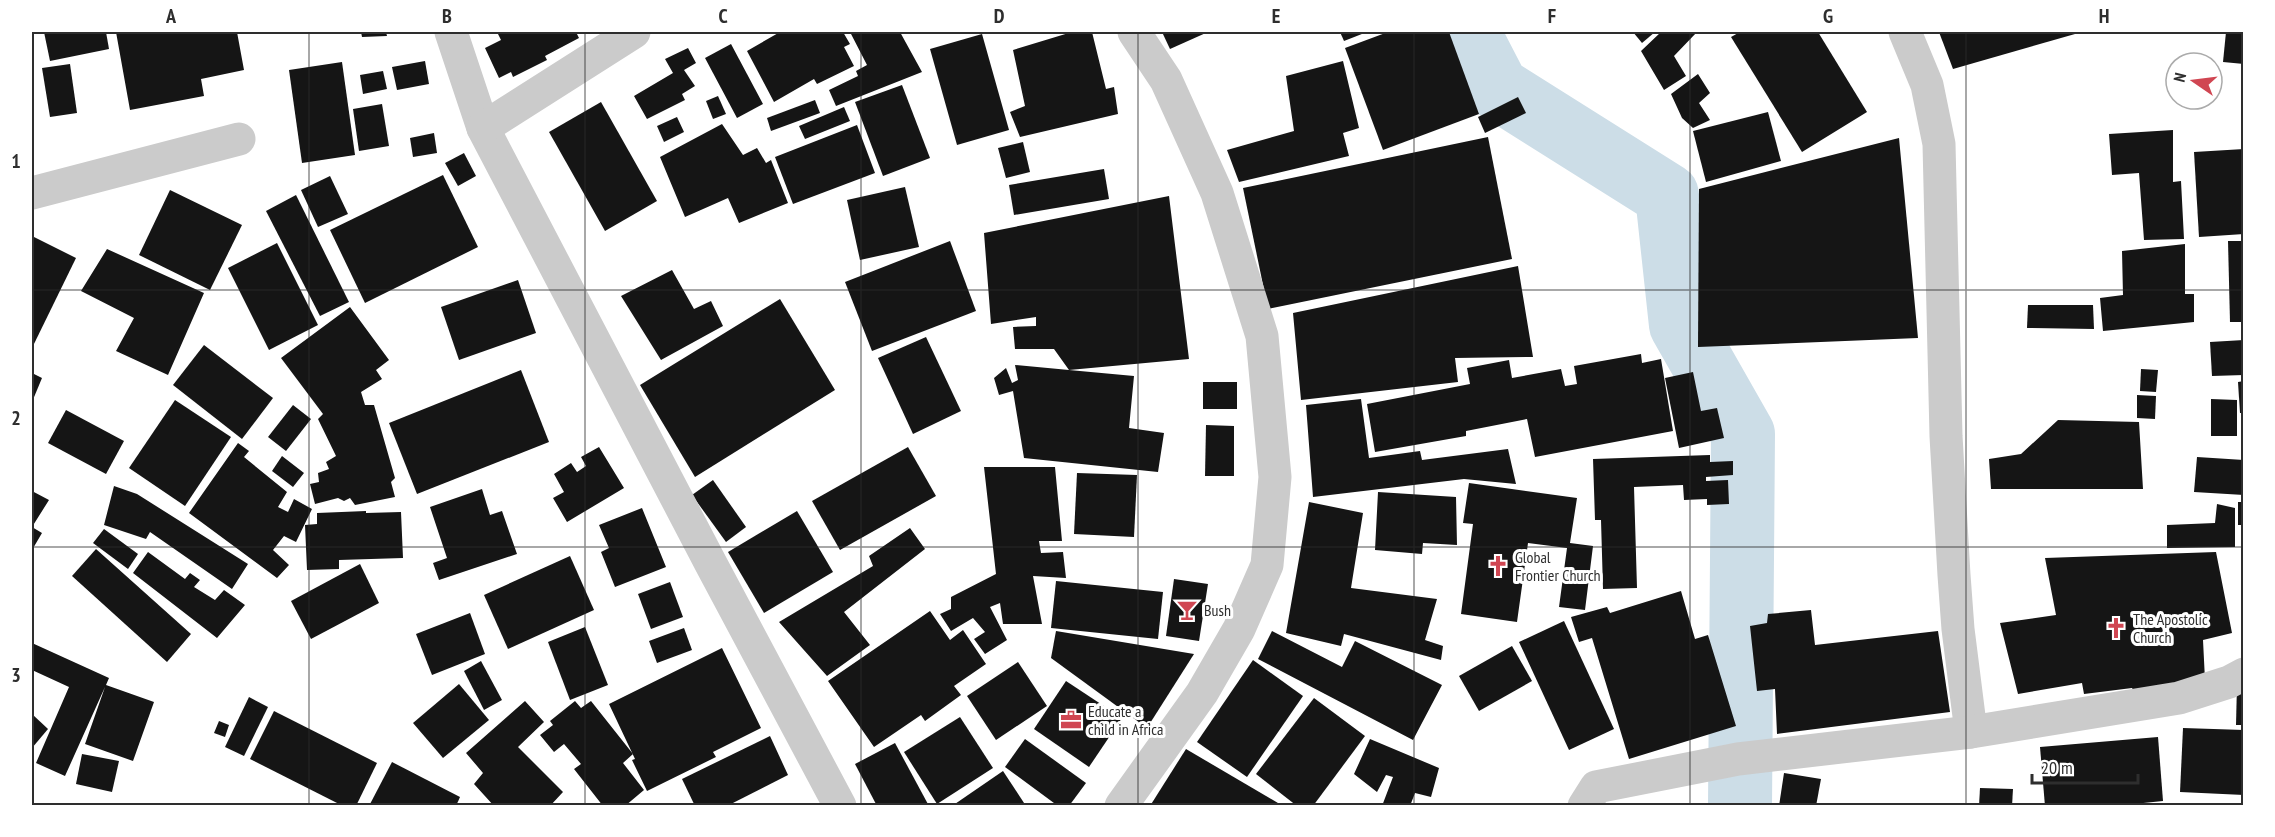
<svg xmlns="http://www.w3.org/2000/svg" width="2275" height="837" viewBox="0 0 2275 837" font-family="'PT Sans Narrow',sans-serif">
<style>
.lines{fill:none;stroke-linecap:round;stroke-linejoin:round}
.river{stroke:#ccdde7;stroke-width:64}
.building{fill:#151515}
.minor{stroke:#cbcbcb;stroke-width:33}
.grid{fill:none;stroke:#2e2e2e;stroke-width:1.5;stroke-opacity:0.55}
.labels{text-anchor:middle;stroke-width:6;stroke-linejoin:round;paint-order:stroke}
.poi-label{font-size:16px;fill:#2e2e2e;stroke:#fff;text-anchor:start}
.neatline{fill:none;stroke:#2e2e2e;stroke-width:2}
.grid-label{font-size:20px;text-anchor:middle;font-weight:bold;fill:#2e2e2e}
</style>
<rect width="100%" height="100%" fill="#fff"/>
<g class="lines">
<!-- river -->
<path class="river" d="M1468,32l29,56 170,107 14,130 62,109 -3,372"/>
</g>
<!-- building -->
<g class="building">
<path d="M44,32h62l3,17 -59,12z"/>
<path d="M116,32h121l7,38 -43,9 3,17 -74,14z"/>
<path d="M361,32h25l1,4 -25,1z"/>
<path d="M497,32h79l3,6 -34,18 2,4 -34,17 -2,-5 -12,6 -14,-30 16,-8z"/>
<path d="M780,32h63l7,12 -6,3 10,19 -37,18 -3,-5 -40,23 -27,-51z"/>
<path d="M850,32h50l22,40 -86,34 -7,-16 29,-14 -2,-5 11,-6z"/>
<path d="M1072,32h20l14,57 8,-2 4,27 -98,23 -10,-25 15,-6 -12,-56z"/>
<path d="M1162,32h46l-38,17z"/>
<path d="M1340,32h27l-23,9z"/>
<path d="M1388,32h61l30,82 -96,36 -38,-102z"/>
<path d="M1633,32h22l-13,11z"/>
<path d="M1661,32h36l-23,24 12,20 -22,14 -23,-39z"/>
<path d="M1740,32h78l49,80 -65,40 -71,-115z"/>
<path d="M1939,32h143l-129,37z"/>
<path d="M2226,32h18v32l-21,-2z"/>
<path d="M982,34l27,96 -52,15 -27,-96z"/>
<path d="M731,44l32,60 -26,14 -32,-60z"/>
<path d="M688,48l8,15 -12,7 11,16 -13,8 3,6 -38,19 -13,-23 39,-23 -8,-14z"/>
<path d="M425,61l4,23 -32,6 -5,-23z"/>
<path d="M1343,61l16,67 -16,5 6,23 -110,26 -12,-32 67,-19 -8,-55z"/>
<path d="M342,62l13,93 -53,8 -13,-93z"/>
<path d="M70,64l7,49 -27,4 -8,-49z"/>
<path d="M383,71l4,18 -24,5 -3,-19z"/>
<path d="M1698,74l12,19 -11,10 11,17 -17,8 -11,-10 -11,-24z"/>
<path d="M902,85l28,73 -47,18 -28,-74z"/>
<path d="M718,96l8,18 -13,5 -7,-18z"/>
<path d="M1518,97l8,16 -41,20 -7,-16z"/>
<path d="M815,100l5,13 -49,18 -4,-13z"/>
<path d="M601,102l56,99 -52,30 -56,-99z"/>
<path d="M382,104l7,42 -30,5 -6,-42z"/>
<path d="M844,107l6,14 -45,18 -6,-13z"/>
<path d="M1768,112l13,49 -75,21 -13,-51z"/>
<path d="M677,117l7,15 -20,10 -7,-16z"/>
<path d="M722,124l21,31 14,-7 9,15 5,-3 17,43 -49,20 -11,-25 -43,19 -25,-60z"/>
<path d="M857,125l18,48 -82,31 -18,-47z"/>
<path d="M2173,130v52l8,-1 3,58 -40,1 -5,-67 -27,2 -3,-41z"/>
<path d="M434,133l3,20 -24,4 -3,-19z"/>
<path d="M1488,137l24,122 -244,50 -25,-121z"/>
<path d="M1899,138l19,200 -220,9 1,-158z"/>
<path d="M1023,142l7,30 -24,6 -8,-30z"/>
<path d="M2244,149v85l-45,3 -5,-85z"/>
<path d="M464,153l12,23 -18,10 -13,-23z"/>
<path d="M1104,169l5,30 -95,16 -5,-30z"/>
<path d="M443,175l35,72 -113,56 -35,-73z"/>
<path d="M330,176l18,38 -30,13 -17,-37z"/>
<path d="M905,187l14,60 -59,13 -13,-60z"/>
<path d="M170,190l72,35 -32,65 -71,-35z"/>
<path d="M296,195l53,107 -29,14 -54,-105z"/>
<path d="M1169,196l20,163 -120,11 65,6 -5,52 35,5 -6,39 -134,-14 -11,-67 -14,4 -5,-17 12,-10 6,15 6,-3 -3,-15 54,5 -15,-21h-39l-2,-22 23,-1v-9l-45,7 -7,-91z"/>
<path d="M32,236l44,22 -44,90z"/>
<path d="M950,241l26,70 -104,40 -27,-69z"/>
<path d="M2228,241h16v81h-14z"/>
<path d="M277,243l41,82 -49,25 -41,-82z"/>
<path d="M2185,244v50h9v28l-91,9 -3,-33 23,-3 -1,-44z"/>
<path d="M107,249l97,44 -36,82 -52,-24 18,-33 -53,-27z"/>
<path d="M1518,266l15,91 -78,1 3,24 -157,18 -8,-87z"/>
<path d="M672,270l22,39 17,-8 12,25 -62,34 -40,-64z"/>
<path d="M518,280l18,53 -77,27 -18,-53z"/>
<path d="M780,299l55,91 -140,87 -55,-92z"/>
<path d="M2028,305h65l1,24 -67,-1z"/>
<path d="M350,307l39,53 -13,10 6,9 -21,13 4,13h9l21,73 -4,4 4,15 -40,8 -5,-7 -6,3 -6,-3 -23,6 -5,-20 9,-2 -1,-9 11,-4 -3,-7 10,-6 -18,-37 5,-5 -42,-56z"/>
<path d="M926,337l35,74 -48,23 -35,-76z"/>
<path d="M2244,340v35l-32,1 -2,-34z"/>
<path d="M204,345l69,53 -31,41 -69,-54z"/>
<path d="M1641,354l1,9 19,-4 12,72 -138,26 -8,-38 -61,12v5l-91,16 -8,-48 103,-20 -3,-16 42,-8 3,18 49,-9 4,17 12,-2 -3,-18z"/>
<path d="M2141,369l17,1 -2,22 -16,-1z"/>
<path d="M521,370l28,72 -132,52 -28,-71z"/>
<path d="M1693,372l8,39 16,-3 7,30 -45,10 -14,-70z"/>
<path d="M32,373l10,5 -10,24z"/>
<path d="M2244,381v32h-4l-2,-31z"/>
<rect x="1203" y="382" width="34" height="27"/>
<path d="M2137,395l19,1 -1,23 -18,-1z"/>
<path d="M1361,399l8,59 51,-7 2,9 86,-11 8,35 -52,-5 -151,18 -7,-92z"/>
<path d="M2211,399l26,1v36h-26z"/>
<path d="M175,400l56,37 -46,69 -56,-38z"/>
<path d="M293,405l18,14 -25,32 -18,-14z"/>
<path d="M66,410l58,31 -18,33 -58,-31z"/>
<path d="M2058,420l81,2 4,67h-152l-2,-30 32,-5z"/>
<path d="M1206,425l28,1v50h-29z"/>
<path d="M238,443l11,8 -5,6 43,35 -9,15 10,5 6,-13 18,10 -16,33 -12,-6 -11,14 16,15 -12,13 -88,-65z"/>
<path d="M599,447l25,41 -57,34 -14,-24 11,-6 -10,-18 17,-11 6,9 9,-6 -5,-9z"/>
<path d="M908,447l28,49 -96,54 -28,-49z"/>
<path d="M1710,455v7l23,-1v14l-27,2v4l22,-1 1,24 -22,1v-6l-23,1 -1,-15 -49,2 3,101 -34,1 -2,-69h-6l-2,-61z"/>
<path d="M282,456l22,17 -11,14 -21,-16z"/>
<path d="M2197,457l47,3v35l-50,-3z"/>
<path d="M984,467h71l7,74h-23l2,12 22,-1 3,26 -33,-2 9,48h-39l-3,-21 -10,4 17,33 -22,14 -11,-15 11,-7 -12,-14 -22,13 -11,-17 11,-5v-12l45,-23z"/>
<path d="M1077,473l60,2 -3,62 -60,-3z"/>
<path d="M713,480l33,47 -20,15 -34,-47z"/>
<path d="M1469,483l108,15 -7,45 23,3 -8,64 -26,-3 8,-59 -39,-5 -11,79 -56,-8 12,-90 -10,-1z"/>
<path d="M114,486l23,8 111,70 -16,25 -82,-57 -4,7 -42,-14z"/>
<path d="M482,489l8,26 12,-4 15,43 -78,26 -6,-17 14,-5 -17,-51z"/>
<path d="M32,491l17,9 -17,27 10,6 -10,17z"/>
<path d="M1378,492l78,5 1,48 -34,-2 -1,11 -47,-4z"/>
<path d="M1309,502l54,11 -12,75 86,11 -12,41 18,6 -2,14 -97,-26 -3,12 -55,-13z"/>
<rect x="2238" y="502" width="6" height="23"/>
<path d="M2217,504l18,4v39l-68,1v-23l48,-2z"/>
<path d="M642,508l24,59 -51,20 -14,-35 8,-4 -10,-23z"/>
<path d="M366,511v2l35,-1 2,46 -64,2v9l-32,1 -2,-45 12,-1v-11z"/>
<path d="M797,511l36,61 -69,41 -36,-61z"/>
<path d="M910,528l15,21 -81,63 26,33 -43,31 -48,-54 94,-56 -4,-10z"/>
<path d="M104,529l34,25 -10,15 -35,-26z"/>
<path d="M96,549l95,85 -24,28 -95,-86z"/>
<path d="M148,552l37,27 5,-6 10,7 -6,7 21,13 9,-10 21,15 -28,33 -84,-65z"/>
<path d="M2216,552l16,81 -29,7 2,40 -67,18 -6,-10 -48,6 -2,-11 -64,11 -18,-71 56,-8 -11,-57z"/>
<path d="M570,556l24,54 -86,39 -24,-54z"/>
<path d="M360,564l19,39 -68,36 -20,-38z"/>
<path d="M1174,579l34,5 -9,57 -33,-5z"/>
<path d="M1056,581l107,11 -5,47 -107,-11z"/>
<path d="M670,582l13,35 -32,12 -13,-35z"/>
<path d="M1681,591l14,48 13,-4 28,91 -107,33 -37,-121 -13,4 -8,-25 36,-10 3,6z"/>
<path d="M1811,610l4,35 123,-14 12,81 -173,22 -2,-45 -18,2 -7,-65 17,-3 1,-9z"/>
<path d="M930,611l20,29 13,-10 23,34 -32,22 7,9 -36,26 -4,-6 -47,32 -46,-66z"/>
<path d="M470,613l15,41 -53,21 -16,-41z"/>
<path d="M1564,621l50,108 -45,21 -50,-108z"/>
<path d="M585,627l23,58 -38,15 -22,-58z"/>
<path d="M684,628l8,22 -35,13 -8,-22z"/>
<path d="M1056,631l138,23 -47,74 -96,-70z"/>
<path d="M1272,631l70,36 13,-26 87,44 -29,55 -155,-81z"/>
<path d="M32,643l77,35 -3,7 48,17 -21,59 -48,-17 20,-57 -40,89 -29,-13 33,-76 -37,-17z"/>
<path d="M1512,646l20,35 -53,30 -20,-35z"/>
<path d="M722,648l39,80 -48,24 3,5 -69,34 -15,-31 3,-1 -26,-55z"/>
<path d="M1253,660l50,36 -56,81 -50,-35z"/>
<path d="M481,661l21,39 -18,10 -20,-39z"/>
<path d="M1018,662l29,44 -51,34 -29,-44z"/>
<path d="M1066,681l56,37 -33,49 -55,-38z"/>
<path d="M459,684l30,36 -46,38 -30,-35z"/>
<path d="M2237,684l7,1v40h-8z"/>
<path d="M249,697l19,10 -24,49 -19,-9z"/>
<path d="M1314,698l51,38 -52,70h-16l-41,-32z"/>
<path d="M525,701l19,21 -26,25 45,45 -13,14h-56l-20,-22 9,-11 -17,-20z"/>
<path d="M575,701l6,7 10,-7 42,53 -10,9 21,27 -19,16h-22l-29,-37 7,-5 -17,-20 -10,8 -14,-17 13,-10 -3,-4z"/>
<path d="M274,711l103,52 -21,43h-13l-93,-47z"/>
<path d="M32,714l16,15 -16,19z"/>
<path d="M960,717l33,51 -56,36 -33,-52z"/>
<path d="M219,721l10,4 -4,12 -11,-4z"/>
<path d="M2183,728l61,2v65l-64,-3z"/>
<path d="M770,736l18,39 -61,31h-32l-13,-27z"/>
<path d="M2158,737l5,64 -49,5h-69l-5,-59z"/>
<path d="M1025,739l61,44 -17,23h-11l-53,-39z"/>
<path d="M1370,739l69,29 -8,29 -16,-4 -5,13h-28l11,-29 -7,-2 -9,17 -23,-18z"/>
<path d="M895,743l34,63h-52l-22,-42z"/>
<path d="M1186,749l97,57h-133z"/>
<path d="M82,754l37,7 -7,31 -36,-8z"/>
<path d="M392,762l68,35 -4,9h-87z"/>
<path d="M1003,771l23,35h-74z"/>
<path d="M1784,773l37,6 -5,27h-37z"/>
<path d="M1980,788l33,1 -1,17h-33z"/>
</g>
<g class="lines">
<!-- minor -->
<g class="minor">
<path d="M451,32l32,96 228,436 129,242"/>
<path d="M1905,32l22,53 12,59 7,292 8,139 4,54 13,103"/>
<path d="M483,128l151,-96"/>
<path d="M32,193l207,-54"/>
<path d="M1121,806l81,-113 37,-64 28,-64 8,-88 -13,-141 -45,-143 -51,-113 -32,-48"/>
<path d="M1584,806l12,-19 142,-28 233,-27 208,-34 50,-16 15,-8"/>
</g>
</g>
<!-- grid -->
<path class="grid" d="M309,32v774M585,32v774M861,32v774M1138,32v774M1414,32v774M1690,32v774M1966,32v774M32,290h2212M32,547h2212"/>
<!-- icons -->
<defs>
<symbol id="church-bare" viewBox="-9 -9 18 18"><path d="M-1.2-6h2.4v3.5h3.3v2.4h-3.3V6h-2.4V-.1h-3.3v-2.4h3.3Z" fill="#d04652" stroke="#fff" stroke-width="2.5" paint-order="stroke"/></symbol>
<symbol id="bar-bare" viewBox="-9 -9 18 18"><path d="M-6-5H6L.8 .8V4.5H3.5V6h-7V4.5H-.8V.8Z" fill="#d04652" stroke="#fff" stroke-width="2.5" paint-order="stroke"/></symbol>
<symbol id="office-bare" viewBox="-9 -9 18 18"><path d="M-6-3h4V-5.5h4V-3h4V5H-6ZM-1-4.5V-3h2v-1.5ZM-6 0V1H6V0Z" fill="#d04652" stroke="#fff" stroke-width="2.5" paint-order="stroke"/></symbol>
</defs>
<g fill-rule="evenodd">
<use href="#church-bare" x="1483" y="551" width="30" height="30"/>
<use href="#bar-bare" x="1172" y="595" width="30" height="30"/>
<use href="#church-bare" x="2101" y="613" width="30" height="30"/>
<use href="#office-bare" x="1056" y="705" width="30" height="30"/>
</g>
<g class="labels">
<!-- poi labels -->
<g class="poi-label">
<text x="1515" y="563">Global<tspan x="1515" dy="18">Frontier Church</tspan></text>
<text x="1204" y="616">Bush</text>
<text x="2133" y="625">The Apostolic<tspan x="2133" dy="18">Church</tspan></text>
<text x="1088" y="717">Educate a<tspan x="1088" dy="18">child in Africa</tspan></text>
</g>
</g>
<!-- border -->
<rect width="2275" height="837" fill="none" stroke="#ffffff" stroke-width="66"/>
<!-- north arrow -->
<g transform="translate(2194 81) rotate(284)"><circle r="28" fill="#ffffff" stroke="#ababab" stroke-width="1.5"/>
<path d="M0-4.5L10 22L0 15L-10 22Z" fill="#d04652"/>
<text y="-9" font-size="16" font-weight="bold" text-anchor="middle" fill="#2e2e2e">N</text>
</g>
<!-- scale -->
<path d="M2032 774v9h106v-9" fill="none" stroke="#2e2e2e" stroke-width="3"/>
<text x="2041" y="774" font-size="18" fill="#2e2e2e" stroke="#ffffff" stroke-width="4.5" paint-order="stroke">20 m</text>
<rect x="33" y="33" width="2209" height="771" class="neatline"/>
<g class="grid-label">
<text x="171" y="23">A</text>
<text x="447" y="23">B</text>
<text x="723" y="23">C</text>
<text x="999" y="23">D</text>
<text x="1276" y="23">E</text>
<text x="1552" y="23">F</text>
<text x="1828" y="23">G</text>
<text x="2104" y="23">H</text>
<text x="16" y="168">1</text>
<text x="16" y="425">2</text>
<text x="16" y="682">3</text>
</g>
</svg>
